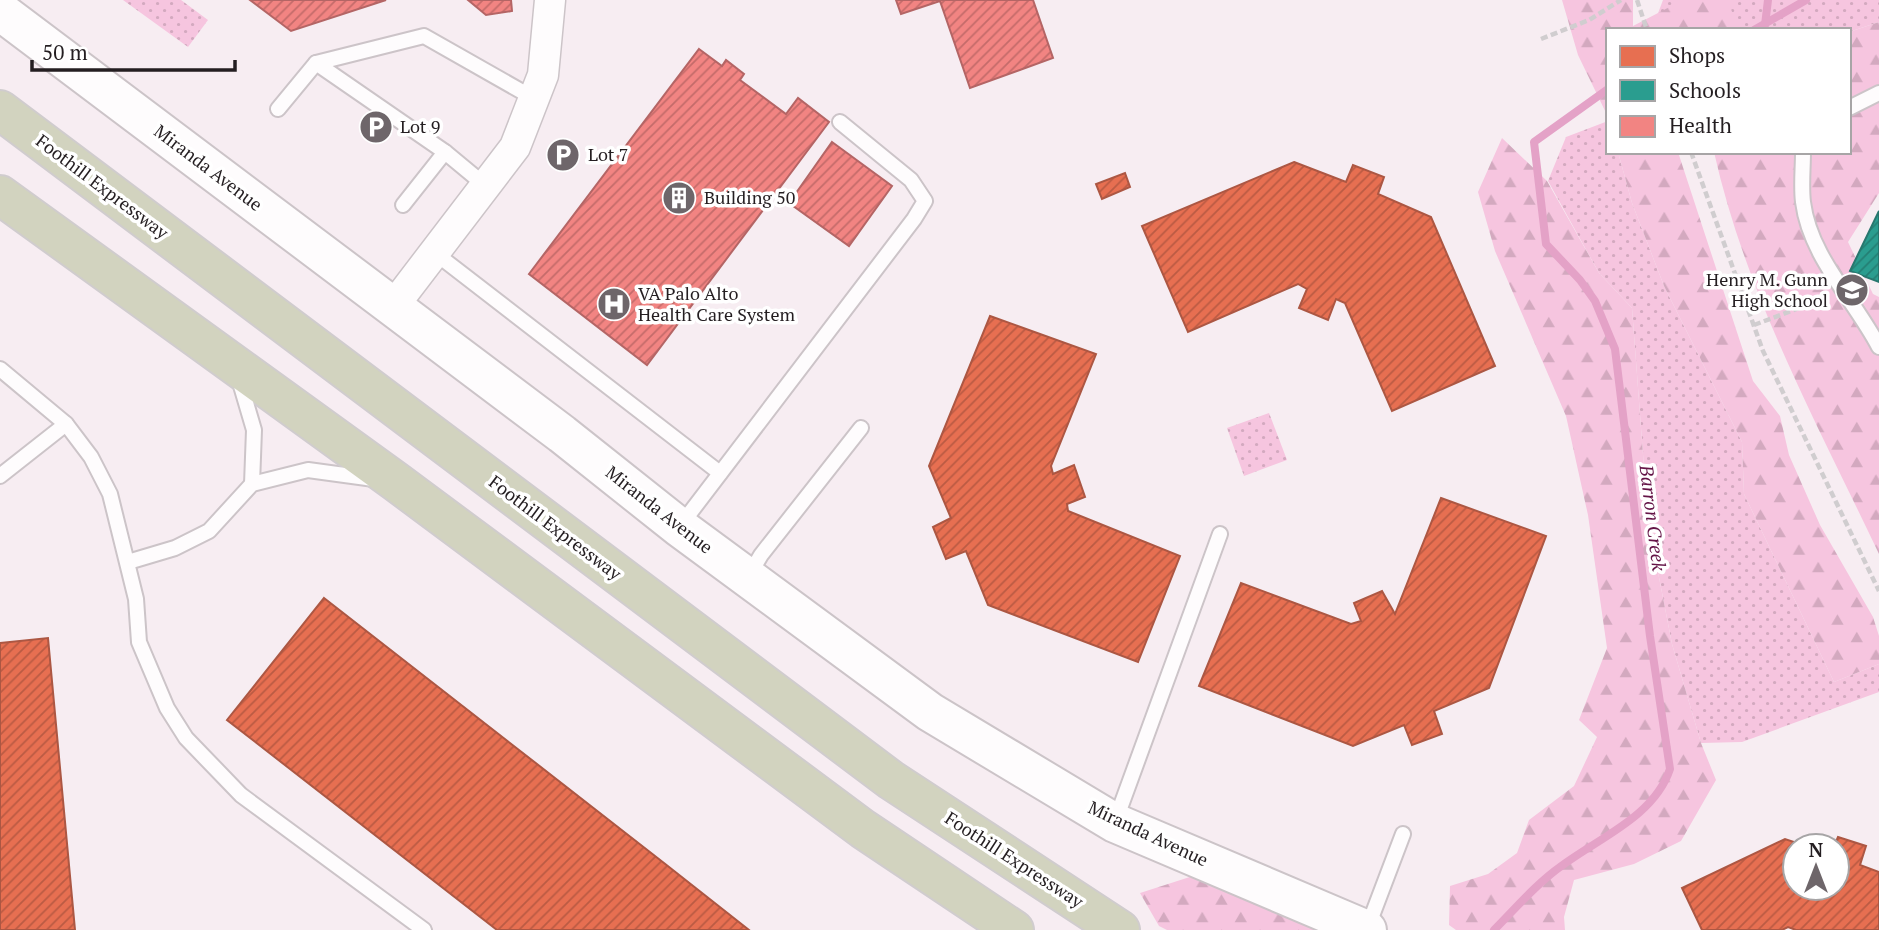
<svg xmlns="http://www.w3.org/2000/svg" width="1879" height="930" viewBox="0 0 1879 930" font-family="'PT Serif',serif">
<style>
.grass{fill:url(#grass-dots)}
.forest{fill:url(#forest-firs)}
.shops{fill:url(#shops-hatch);stroke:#ac5743;stroke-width:2}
.schools{fill:url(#schools-hatch);stroke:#28776e;stroke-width:2}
.health{fill:url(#health-hatch);stroke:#b46565;stroke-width:2}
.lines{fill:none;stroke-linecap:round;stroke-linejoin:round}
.stream{stroke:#e4a2c7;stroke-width:8}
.lane-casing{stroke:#ccc4c8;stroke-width:18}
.street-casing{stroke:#ccc4c8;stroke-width:33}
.secondary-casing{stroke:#ccc4c8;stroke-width:42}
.highway-casing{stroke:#d0ccce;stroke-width:42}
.path{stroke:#d0cdcf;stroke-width:4.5;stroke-dasharray:7 3.5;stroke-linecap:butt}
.lane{stroke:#fefcfd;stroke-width:14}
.street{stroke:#fefcfd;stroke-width:30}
.secondary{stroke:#fefcfd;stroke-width:38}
.highway{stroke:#d2d3bf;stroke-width:38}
.labels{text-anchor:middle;stroke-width:7;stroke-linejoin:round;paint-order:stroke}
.poi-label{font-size:18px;fill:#241e21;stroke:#fff;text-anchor:start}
.street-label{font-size:18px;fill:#241e21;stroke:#fff}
.water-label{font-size:19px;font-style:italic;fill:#641447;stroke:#fff}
</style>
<defs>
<pattern id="grass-dots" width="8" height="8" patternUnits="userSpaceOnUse" patternTransform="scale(1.75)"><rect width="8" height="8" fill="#f6c5df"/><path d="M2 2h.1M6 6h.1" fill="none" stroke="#d3a9bf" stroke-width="1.8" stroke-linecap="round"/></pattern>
<pattern id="forest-firs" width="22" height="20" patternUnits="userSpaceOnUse" patternTransform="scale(1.75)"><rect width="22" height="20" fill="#f6c5df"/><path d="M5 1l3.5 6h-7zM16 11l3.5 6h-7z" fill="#d3a9bf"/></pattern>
<pattern id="shops-hatch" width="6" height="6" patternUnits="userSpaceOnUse" patternTransform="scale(1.75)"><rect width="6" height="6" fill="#e76f51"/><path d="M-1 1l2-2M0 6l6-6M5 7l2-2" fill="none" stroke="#bb5b43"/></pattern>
<pattern id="schools-hatch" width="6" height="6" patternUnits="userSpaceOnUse" patternTransform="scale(1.75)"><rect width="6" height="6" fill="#2a9d8f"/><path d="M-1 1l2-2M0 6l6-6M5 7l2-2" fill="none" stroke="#247f74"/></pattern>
<pattern id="health-hatch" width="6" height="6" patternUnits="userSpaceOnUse" patternTransform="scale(1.75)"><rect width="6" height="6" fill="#f28482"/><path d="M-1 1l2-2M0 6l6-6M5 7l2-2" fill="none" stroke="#c46b6a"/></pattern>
</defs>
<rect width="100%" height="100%" fill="#f7edf2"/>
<!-- grass -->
<g class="grass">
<path d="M123,0h58l27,20 -20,27z"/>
<path d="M1663,0h216v22l-30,10 -186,-2 -6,-14z"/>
<path d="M1608,121v31h10l14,51 32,83 78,156 2,52 90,188 45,-18v28l-137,50 -41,1 -29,-99 -24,-123 -16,-213 -33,-35 -51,-92 18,-44z"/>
<path d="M1269,413l18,47 -43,16 -17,-48z"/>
</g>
<!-- forest -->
<g class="forest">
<path d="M1562,0h71v26l50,-26h45l10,30h-130v87l-30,-62z"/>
<path d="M1879,22v171l-31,49 25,52 6,3v257c-62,-131 -133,-259 -165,-402h135v-120z"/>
<path d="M1502,138l45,43 52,92 33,35 16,213 24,123 29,99 15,37 -35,61 -47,23 -60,16 -10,37 1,13h-109l-7,-5 1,-39 38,-12 29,-21 12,-33 45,-34 23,-49 -18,-17 28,-72 -19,-133 -22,-99 -71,-165 -17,-59z"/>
<path d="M1618,152h60l75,229 27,35 9,39 31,70 53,92 6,19v28l-45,18 -90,-188 -2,-52 -78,-156 -32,-83z"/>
<path d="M1196,875l134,55h-163l-8,-4 -19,-33z"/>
</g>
<!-- shops -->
<g class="shops">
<path d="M1294,162l52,20 7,-17 31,12 -6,17 53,23 64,149 -103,45 -47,-108 -9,-4 -8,21 -29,-12 8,-19 -9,-5 -110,48 -46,-106z"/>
<path d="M1125,173l5,14 -28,12 -6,-15z"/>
<path d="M990,316l106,38 -45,112 2,8 21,-9 11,32 -18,7 1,7 112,45 -42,106 -150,-57 -22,-54 -20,8 -13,-32 18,-9 -22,-52z"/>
<path d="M1441,498l105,38 -57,152 -55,23 8,23 -30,11 -8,-20 -51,21 -154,-60 42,-103 110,41 10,-3 -7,-18 28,-12 13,23z"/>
<path d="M324,598l340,265 85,67h-252l-270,-210z"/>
<path d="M48,638l27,292h-75v-287z"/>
<path d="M1838,837l28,9 -6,19 19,7v58h-83l-8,-3 -6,3h-80l-20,-42 103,-49 21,7h-11v42h42v-42h-3z"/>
</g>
<!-- schools -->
<path class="schools" d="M1879,211v71l-29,-11z"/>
<!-- health -->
<g class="health">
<path d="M250,0h136l-95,31z"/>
<path d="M468,0h43l1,11 -26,4z"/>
<path d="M896,0h137l20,58 -83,30 -30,-87 -39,13z"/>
<path d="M699,49l23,17 4,-6 18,14 -4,6 46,34 12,-16 31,24 -182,243 -118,-91z"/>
<path d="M832,142l60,44 -43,60 -60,-43z"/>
</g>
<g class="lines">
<!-- stream -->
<g class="stream">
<path d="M1765,25l3,-25"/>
<path d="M1754,30l52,-30"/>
<path d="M1494,930c21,-21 42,-46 66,-63 38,-29 94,-50 110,-98l-20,-133 -35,-287 -20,-48 -15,-21 -34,-36 -12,-102 74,-53"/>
</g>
<defs>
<g id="lane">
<path d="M316,63l129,89"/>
<path d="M1849,108l30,-15"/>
<path d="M278,109l38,-46 108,-27 111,63"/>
<path d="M1803,152c0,16 -2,34 0,50 7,55 51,97 76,145"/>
<path d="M403,205l42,-53 41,34"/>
<path d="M435,253l285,220"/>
<path d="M0,369l66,55 25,33 19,37 26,105 3,43 28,66 19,30 55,57 183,135"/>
<path d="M239,379l15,51 -2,54"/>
<path d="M0,476l66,-52"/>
<path d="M680,526l234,-307 11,-18 -14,-21 -71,-58"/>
<path d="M128,562l47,-14 34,-17 43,-47 56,-14 66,9"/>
<path d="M748,577l13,-22 100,-127"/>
<path d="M1115,822l105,-288"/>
<path d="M1367,929l36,-95"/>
</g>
<path id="street" d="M392,308l123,-161 28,-72 7,-75"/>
<path id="secondary" d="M0,11l562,423 117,93 251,185 185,111 252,107"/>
<g id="highway">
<path d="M0,110l891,670 229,150"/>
<path d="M0,195l395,286 468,348 151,101"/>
</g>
</defs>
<!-- lane casing -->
<use href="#lane" class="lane-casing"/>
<!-- street casing -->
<use href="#street" class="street-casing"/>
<!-- secondary casing -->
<use href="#secondary" class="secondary-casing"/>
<!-- highway casing -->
<use href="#highway" class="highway-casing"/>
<!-- path -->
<g class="path">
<path d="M1637,0l10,30"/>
<path d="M1541,39l48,-19 32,-20"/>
<path d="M1691,152l72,199 116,240"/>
<path d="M1754,325l71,-27"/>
</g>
<!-- lane -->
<use href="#lane" class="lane"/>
<!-- street -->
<use href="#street" class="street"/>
<!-- secondary -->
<use href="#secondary" class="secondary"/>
<!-- highway -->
<use href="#highway" class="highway"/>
</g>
<!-- icons -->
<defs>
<symbol id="parking-disc" viewBox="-11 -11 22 22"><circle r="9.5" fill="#6e666a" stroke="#fff"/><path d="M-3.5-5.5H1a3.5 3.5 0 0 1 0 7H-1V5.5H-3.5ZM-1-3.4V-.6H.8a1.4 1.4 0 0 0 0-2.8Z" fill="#fff"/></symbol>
<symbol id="building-disc" viewBox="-11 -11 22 22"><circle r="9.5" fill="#6e666a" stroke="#fff"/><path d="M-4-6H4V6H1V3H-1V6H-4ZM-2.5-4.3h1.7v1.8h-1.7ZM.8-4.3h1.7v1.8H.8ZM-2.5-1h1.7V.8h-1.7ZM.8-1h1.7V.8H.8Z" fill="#fff"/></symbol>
<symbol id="school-disc" viewBox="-11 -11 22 22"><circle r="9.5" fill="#6e666a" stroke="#fff"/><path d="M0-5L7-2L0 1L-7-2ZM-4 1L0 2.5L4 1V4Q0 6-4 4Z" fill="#fff"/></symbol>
<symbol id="hospital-disc" viewBox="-11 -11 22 22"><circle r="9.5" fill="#6e666a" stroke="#fff"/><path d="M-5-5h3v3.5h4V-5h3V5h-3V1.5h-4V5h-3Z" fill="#fff"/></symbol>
</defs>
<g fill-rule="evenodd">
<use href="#parking-disc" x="357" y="108" width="38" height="38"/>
<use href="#parking-disc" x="544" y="136" width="38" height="38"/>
<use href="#building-disc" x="660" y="179" width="38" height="38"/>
<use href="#school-disc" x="1833" y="271" width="38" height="38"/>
<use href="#hospital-disc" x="595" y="285" width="38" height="38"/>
</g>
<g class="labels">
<!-- poi labels -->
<g class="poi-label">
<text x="400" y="133">Lot 9</text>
<text x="588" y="161">Lot 7</text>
<text x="704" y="204">Building 50</text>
<text x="1828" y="286" text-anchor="end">Henry M. Gunn<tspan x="1828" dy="21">High School</tspan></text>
<text x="638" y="300">VA Palo Alto<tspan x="638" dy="21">Health Care System</tspan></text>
</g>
<!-- street labels -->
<g class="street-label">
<text transform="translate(208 168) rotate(37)" y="6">Miranda Avenue</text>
<text transform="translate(102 187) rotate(37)" y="6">Foothill Expressway</text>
<text transform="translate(659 510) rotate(38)" y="6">Miranda Avenue</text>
<text transform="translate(555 528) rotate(37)" y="6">Foothill Expressway</text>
<text transform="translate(1148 834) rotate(25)" y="6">Miranda Avenue</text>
<text transform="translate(1014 860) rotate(33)" y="6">Foothill Expressway</text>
</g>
<!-- water labels -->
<g class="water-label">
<text transform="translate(1653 518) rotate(83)" y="7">Barron Creek</text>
</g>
</g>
<!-- legend -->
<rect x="1606" y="28" width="245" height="126" fill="#ffffff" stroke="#a7a5a6" stroke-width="2"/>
<rect x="1620" y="46" width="35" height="21" fill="#e76f51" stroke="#a7a5a6" stroke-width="2"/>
<text x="1669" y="63" font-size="21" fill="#241e21">Shops</text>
<rect x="1620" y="80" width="35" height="21" fill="#2a9d8f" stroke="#a7a5a6" stroke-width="2"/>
<text x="1669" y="98" font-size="21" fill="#241e21">Schools</text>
<rect x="1620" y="116" width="35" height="21" fill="#f28482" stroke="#a7a5a6" stroke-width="2"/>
<text x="1669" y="133" font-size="21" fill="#241e21">Health</text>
<!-- north arrow -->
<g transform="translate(1816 867)"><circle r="33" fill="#ffffff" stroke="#a7a5a6" stroke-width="2"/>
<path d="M0-5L12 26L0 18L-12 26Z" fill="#6e666a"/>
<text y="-10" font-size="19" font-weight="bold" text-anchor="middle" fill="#241e21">N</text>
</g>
<!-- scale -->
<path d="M32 60v10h203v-10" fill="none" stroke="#241e21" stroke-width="3.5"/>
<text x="42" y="60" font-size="21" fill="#241e21" stroke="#ffffff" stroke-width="5" paint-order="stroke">50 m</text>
</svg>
